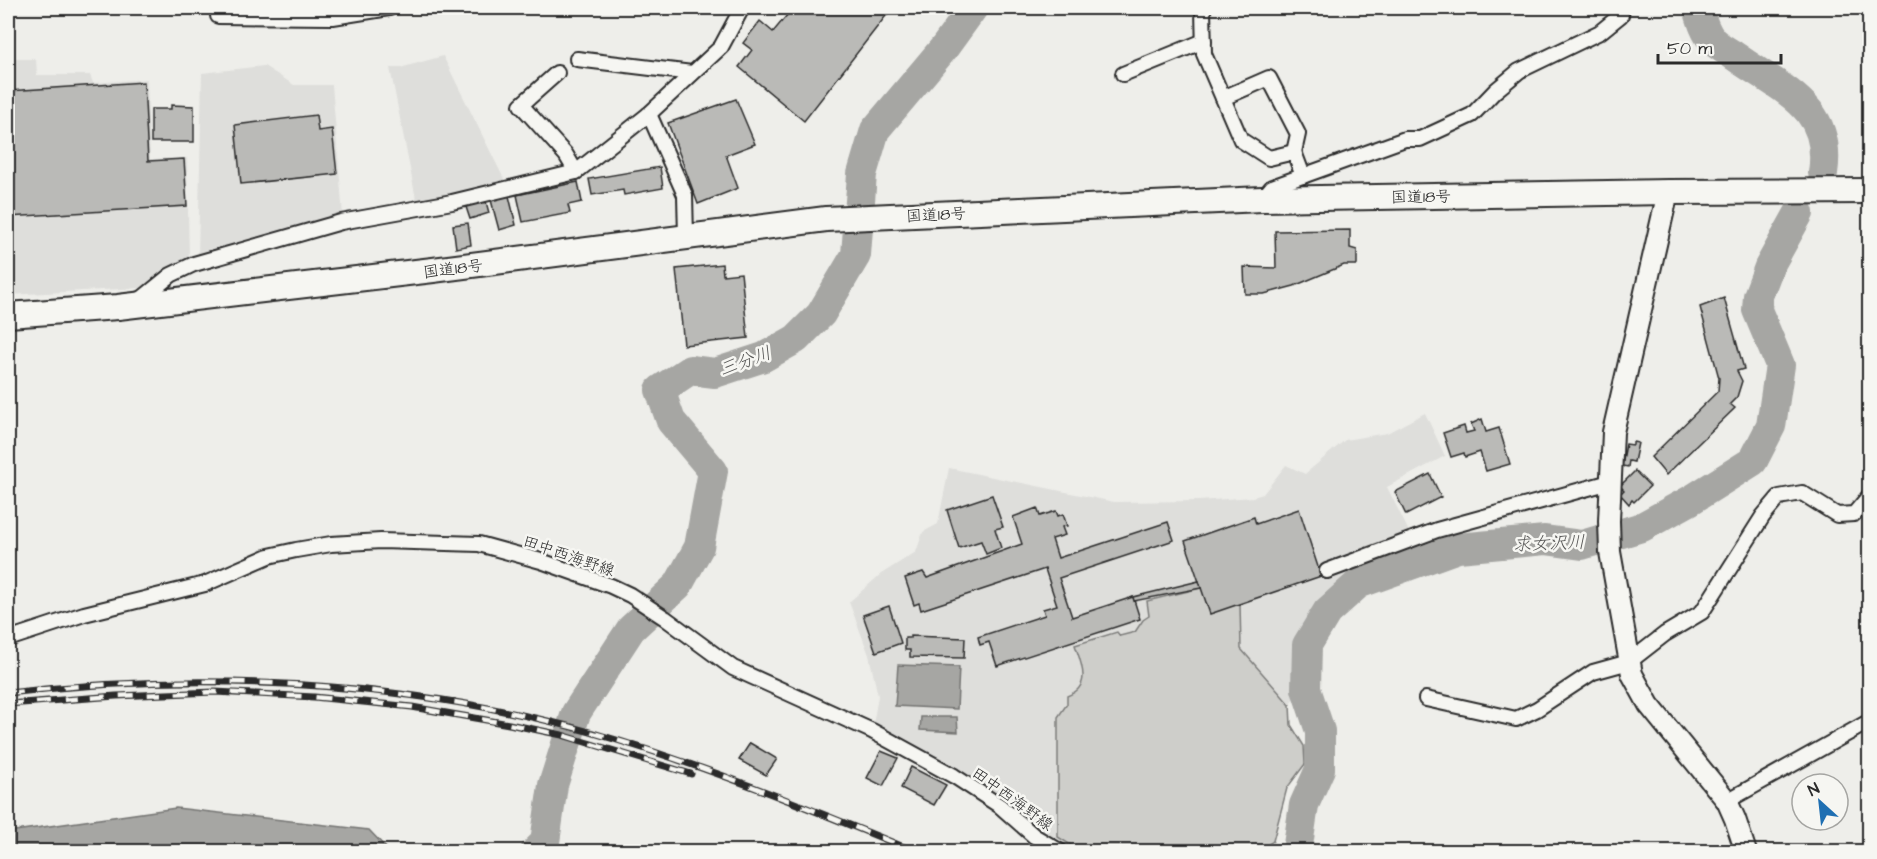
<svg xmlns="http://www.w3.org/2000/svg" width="1877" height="859" viewBox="0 0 1877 859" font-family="'Architects Daughter','Klee One',sans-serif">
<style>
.built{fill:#dededb}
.green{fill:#cececa;stroke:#7c7c7a;stroke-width:1.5}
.water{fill:#a6a6a3;stroke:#757573;stroke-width:1.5}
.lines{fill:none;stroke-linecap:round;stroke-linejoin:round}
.river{stroke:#a6a6a3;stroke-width:30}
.building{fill:#babab7;stroke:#2b2b2b;stroke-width:1.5}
.street-casing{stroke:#2b2b2b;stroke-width:18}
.secondary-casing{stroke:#2b2b2b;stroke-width:24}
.highway-casing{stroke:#2b2b2b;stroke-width:28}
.street{stroke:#f6f6f2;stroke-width:14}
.secondary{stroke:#f6f6f2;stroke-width:20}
.highway{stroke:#f6f6f2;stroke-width:24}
.rail-casing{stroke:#2b2b2b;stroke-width:7}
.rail{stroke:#f6f6f2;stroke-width:4.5;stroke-dasharray:14;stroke-linecap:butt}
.labels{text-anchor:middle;stroke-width:5;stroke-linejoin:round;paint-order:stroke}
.street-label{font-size:16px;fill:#2b2b2b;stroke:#f6f6f2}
.water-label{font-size:18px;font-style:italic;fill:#565655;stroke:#f6f6f2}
</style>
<rect width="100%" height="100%" fill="#eeeeea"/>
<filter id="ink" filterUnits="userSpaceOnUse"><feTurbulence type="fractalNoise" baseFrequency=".0167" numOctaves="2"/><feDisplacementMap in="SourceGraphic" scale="12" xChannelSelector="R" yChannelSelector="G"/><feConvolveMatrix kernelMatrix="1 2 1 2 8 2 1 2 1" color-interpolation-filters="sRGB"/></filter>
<g filter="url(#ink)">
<!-- built -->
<g class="built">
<path d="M443,56l62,125 -88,23 -27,-136h10z"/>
<path d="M8,59h28l1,16h53l3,8 54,-4 3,80 37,-1 2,103 -49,27 -132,7z"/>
<path d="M264,66l30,19h38l11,131 -145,42 4,-185z"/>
<path d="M1425,413l20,43 -58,31 31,63 -64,23 -30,27 -20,33 -6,55 -8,17 1,20 13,21 1,18 -18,24 -14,53 -15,10h-197l-189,-120 6,-35 -9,-41 -20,-53 32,-28 35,-22 7,-20 15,-8 11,-56 165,34 85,-1 54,-4 10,-3 23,-29 19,9 40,-34 42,-7z"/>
</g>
<!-- green -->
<path class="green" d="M1201,588l39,16 1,45 49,56 1,20 13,21 1,18 -18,24 -14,53 -15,10 -176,1 -24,-15v-120l9,-13v-8c25,-9 15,-31 8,-51l42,-13 3,4 15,-4 8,-12 6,-4 -2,-15z"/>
<!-- water -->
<g class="water">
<path d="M898,665l61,2 -2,42 -62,-3z"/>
<path d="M921,717h36l1,15 -38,-2z"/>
<path d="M176,808l193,22 20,21h-381v-19z"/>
</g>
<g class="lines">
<!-- river -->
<g class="river">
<path d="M1698,8c3,10 7,25 15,33 6,6 16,11 23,16 46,33 97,49 87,116"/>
<path d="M535,852l10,-10 8,-57 23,-72 55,-84 47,-44 21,-38 14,-76 -42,-50 -11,-31 30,-20 25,3 49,-16 32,-18 25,-25 35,-59 6,-81 13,-44 69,-82 29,-40"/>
<path d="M1297,852l7,-47 16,-36v-38l-14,-42 1,-44 20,-33 31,-28 100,-36 87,-8 37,5 60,-18 49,-27 62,-39 18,-35 9,-61 -23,-55 1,-14 11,-29 30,-54"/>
</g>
</g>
<!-- building -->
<g class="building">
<path d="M793,8h99l-88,113 -65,-54 13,-17 -9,-7 17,-22 13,11z"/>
<path d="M144,82l4,79 36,-2 3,47 -179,11v-126z"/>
<path d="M736,99l19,45 -29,11 12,33 -40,16 -30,-81z"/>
<path d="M171,105l23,1v36h-43v-33h20z"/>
<path d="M316,115l2,16 14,-2 5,45 -96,10 -6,-59z"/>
<path d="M660,167l3,21 -39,7 -1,-5 -31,5 -3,-16z"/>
<path d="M578,182l4,20 -14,3 2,8 -47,9 -6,-27z"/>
<path d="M509,196l7,29 -17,5 -8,-30z"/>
<path d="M485,198l4,15 -19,6 -5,-15z"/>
<path d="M468,223l3,22 -15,3 -3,-23z"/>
<path d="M1350,230v18l7,2v15h-13l-50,21 -30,8h-19l-1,-27 32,1 -1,-37z"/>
<path d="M722,264l1,11 18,-2 7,65 -64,7 -8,-76z"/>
<path d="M1724,298l20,71 -7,2 5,10 -5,16 -7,7 5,4 -69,67 -15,-18 67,-66 1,-13 -19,-71z"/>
<path d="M1482,419l4,13 13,-4 11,36 -24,7 -6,-19 -15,5 -1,-4 -13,4 -8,-24 21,-7 2,7 8,-2 -3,-7z"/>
<path d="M1633,442l5,1 -4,19 -5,-1 -1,6 -6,-1 4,-22 7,1z"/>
<path d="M1635,471l15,15 -16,16 -2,-2 -3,4 -9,-10 4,-4 -4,-4z"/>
<path d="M1430,474l11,23 -35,18 -11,-23z"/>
<path d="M992,495l11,32 -8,2 6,19 -15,6 -5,-13 -22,7 -12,-38z"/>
<path d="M1037,508l3,8 16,-5 2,5 5,-2 4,12 -5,1 3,8 -13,4 6,19 110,-36 6,18 -115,38 13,39 61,-20 7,22 -143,47 -8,-24 -9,3 -2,-8 67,-22 -2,-6 14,-4 -12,-36 -124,41 -2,-7 -5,2 -9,-27 18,-6 4,6 95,-34 -9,-27z"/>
<path d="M1299,509l22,67 -111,38 -25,-73 69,-24 2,7z"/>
<path d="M1199,581l2,7 -67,13 -1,-4z"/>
<path d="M889,606l12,37 -25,9 -13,-37z"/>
<path d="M910,636l55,2 -1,20 -54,-1v-7h-5v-12h5z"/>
<path d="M750,743l27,16 -11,16 -27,-15z"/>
<path d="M881,751l17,7 -15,28 -16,-8z"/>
<path d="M911,767l35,18 -12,20 -33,-17z"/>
</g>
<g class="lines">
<defs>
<g id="street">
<path d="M1203,8l1,46 37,86 28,18 25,-6 9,24"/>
<path d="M218,16l115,1 56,-9"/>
<path d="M577,59l115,14"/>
<path d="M557,73l-36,32 45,50 10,17"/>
<path d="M1123,74l81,-33"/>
<path d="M1223,98l46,-20 29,56 -4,18"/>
<path d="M649,114l36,81 1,42"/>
<path d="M1262,199l10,-12 133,-48h15l52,-24 23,-24 24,-20 81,-39 21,-17 1,-7"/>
<path d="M139,301l32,-26 23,-11 147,-42 111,-20 124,-30 73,-58 72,-67 21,-39"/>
<path d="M1327,571l110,-41 173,-48"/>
<path d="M8,639l76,-25 121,-30 64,-28 27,-6 35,-6 50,-3 98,3 62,17 70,25 19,9 35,23 68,50 139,63 82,45 46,30 34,30 27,16"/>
<path d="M1426,699l90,20 21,-10 56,-37 36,-10 36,-28 37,-22 61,-96 16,-19 23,-4 35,22 17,-1 16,-19"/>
<path d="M1727,801l143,-80"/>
</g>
<path id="secondary" d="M1668,192l-55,240 -4,89 1,31 22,122 17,31 78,96 8,18 11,33"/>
<path id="highway" d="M8,315l110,-8 315,-37 393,-51 436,-20 406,-7 202,-1"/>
</defs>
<!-- street casing -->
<use href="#street" class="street-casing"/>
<!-- secondary casing -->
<use href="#secondary" class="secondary-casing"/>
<!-- highway casing -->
<use href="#highway" class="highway-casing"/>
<!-- street -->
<use href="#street" class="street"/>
<!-- secondary -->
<use href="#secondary" class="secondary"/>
<!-- highway -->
<use href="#highway" class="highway"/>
<defs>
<g id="rail">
<path d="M8,693c188,-22 398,-13 582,39 111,32 219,76 326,120"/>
<path d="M8,704l108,-8 99,-4 99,5 98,10 97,17 53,11 129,39"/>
</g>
</defs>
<!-- rail casing -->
<use href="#rail" class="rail-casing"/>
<!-- rail -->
<use href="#rail" class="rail"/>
</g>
</g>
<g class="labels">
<!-- street labels -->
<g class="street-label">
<text transform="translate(1421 196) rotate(-1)" y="6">国道18号</text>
<text transform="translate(936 214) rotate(-3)" y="6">国道18号</text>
<text transform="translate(453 268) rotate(-7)" y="6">国道18号</text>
<text transform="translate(569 555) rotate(19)" y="6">田中西海野線</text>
<text transform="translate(1013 798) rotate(36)" y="6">田中西海野線</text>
</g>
<!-- water labels -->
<g class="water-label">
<text transform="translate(745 361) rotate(-20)" y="6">三分川</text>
<text transform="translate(1549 543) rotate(-2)" y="6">求女沢川</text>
</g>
</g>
<!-- margin -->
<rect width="1877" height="859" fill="none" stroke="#f6f6f2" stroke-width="30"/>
<rect x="15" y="15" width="1847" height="829" fill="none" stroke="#2b2b2b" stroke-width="2" filter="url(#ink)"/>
<!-- north arrow -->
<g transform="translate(1820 802) rotate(333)"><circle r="28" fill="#f6f6f2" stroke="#a5a5a2" stroke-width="1.5"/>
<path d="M0-4.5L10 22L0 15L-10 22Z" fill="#1f6fb2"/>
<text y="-9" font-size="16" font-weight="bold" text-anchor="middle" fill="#2b2b2b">N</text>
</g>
<!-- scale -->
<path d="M1658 54v9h123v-9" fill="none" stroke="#2b2b2b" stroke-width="3"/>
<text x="1667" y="54" font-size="18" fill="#2b2b2b" stroke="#f6f6f2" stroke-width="4.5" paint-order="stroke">50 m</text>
</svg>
